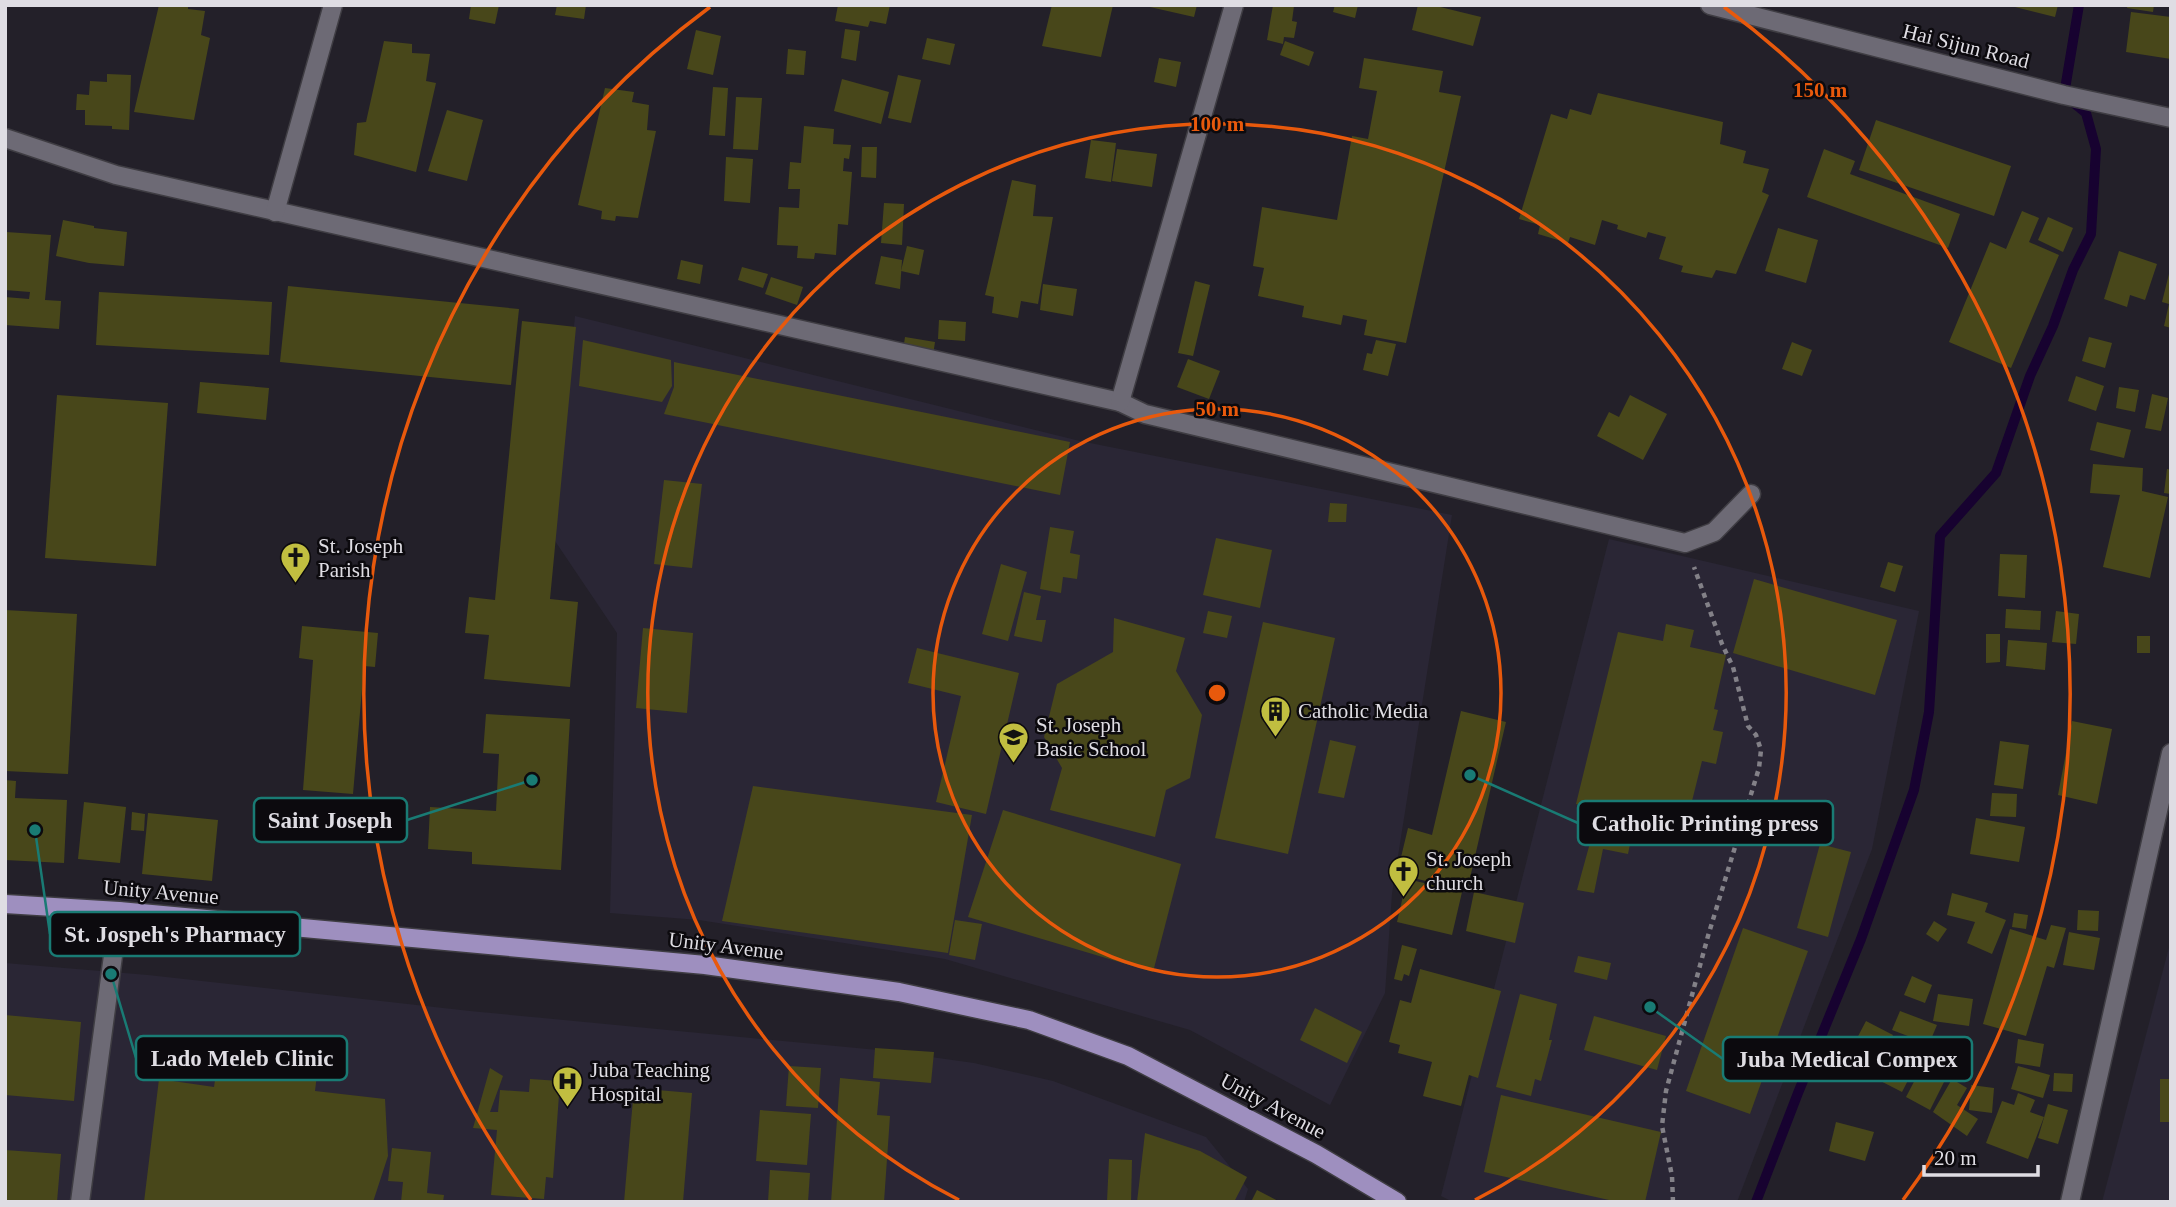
<svg xmlns="http://www.w3.org/2000/svg" width="2176" height="1207" viewBox="0 0 2176 1207" font-family="'Times New Roman',serif">
<style>
.built{fill:#2a2635}
.lines{fill:none;stroke-linecap:round;stroke-linejoin:round}
.stream{stroke:#170230;stroke-width:10}
.building{fill:#48471a}
.minor-casing{stroke:#3f3d43;stroke-width:21}
.major-casing{stroke:#3f3d43;stroke-width:21}
.path{stroke:#838188;stroke-width:4.5;stroke-dasharray:5 5;stroke-linecap:butt}
.minor{stroke:#6d6a75;stroke-width:18}
.major{stroke:#9e8fbf;stroke-width:18}
.ring{fill:none;stroke:#e8590c;stroke-width:3.5}
.labels{text-anchor:middle;stroke-width:5;stroke-linejoin:round;paint-order:stroke}
.street-label{font-size:21px;fill:#dfdde3;stroke:#0c0a0e}
.poi-label{font-size:21px;fill:#dfdde3;stroke:#0c0a0e;text-anchor:start}
.centre{fill:#e8590c;stroke:#0c0a0e;stroke-width:3.5}
.ring-label{font-size:21px;text-anchor:middle;font-weight:bold;fill:#e8590c;stroke:#0c0a0e;stroke-width:5;stroke-linejoin:round;paint-order:stroke}
.leader{fill:none;stroke:#197b74;stroke-width:2.5}
.callout-dot{fill:#197b74;stroke:#0c0a0e;stroke-width:2.5}
.callout{fill:#0c0a0e;stroke:#197b74;stroke-width:2.5}
.callout-label{font-size:23px;text-anchor:middle;font-weight:bold;fill:#dfdde3}
</style>
<rect width="100%" height="100%" fill="#232029"/>
<!-- built -->
<g class="built">
<path d="M575,316l505,125 372,74 -60,379 -7,99 -55,112 -140,-75 -245,-71 -246,-39 -89,-7 7,-280 -64,-95z"/>
<path d="M1609,539l310,72 -47,238 -135,353h-284l-12,-6z"/>
<path d="M2171,940v262h-69z"/>
<path d="M5,963l143,12 322,36 418,40 86,12 79,18 153,56 42,52 -4,13h-1239z"/>
</g>
<g class="lines">
<!-- stream -->
<path class="stream" d="M1756,1202l42,-109 63,-154 53,-149 15,-78 11,-176 56,-63 34,-97 23,-50 20,-56 18,-36 5,-85 -10,-36 -22,-18 15,-90"/>
</g>
<!-- building -->
<g class="building">
<path d="M159,5h29v4l17,2 -4,24 9,3 -16,82 -60,-8z"/>
<path d="M471,5h28l-4,19 -26,-5z"/>
<path d="M557,5h29l-2,14 -29,-4z"/>
<path d="M838,5h52l-4,19 -16,-3 -2,6 -33,-6z"/>
<path d="M1052,5h61l-12,52 -59,-11z"/>
<path d="M1141,5h56l-3,12z"/>
<path d="M1273,5l21,1 -2,15 5,1 -3,16 -10,-1 -1,7 -16,-4z"/>
<path d="M1335,5h23l-3,13 -22,-6z"/>
<path d="M1418,5h14l49,12 -8,29 -61,-16z"/>
<path d="M2007,5h51l-3,12z"/>
<path d="M2128,5h26l-1,7 -26,-4z"/>
<path d="M2131,12l40,5v42l-45,-7z"/>
<path d="M845,29l15,2 -4,30 -15,-3z"/>
<path d="M696,30l25,6 -8,39 -26,-6z"/>
<path d="M927,38l28,6 -5,21 -28,-6z"/>
<path d="M384,41l28,3v9l18,1 -4,27 10,2 -20,89 -62,-17 3,-32 9,-1z"/>
<path d="M1285,41l29,11 -5,14 -29,-11z"/>
<path d="M788,49l18,2 -2,24 -18,-1z"/>
<path d="M1159,58l22,4 -5,25 -22,-5z"/>
<path d="M1364,58l79,13 -4,21 22,4 -55,247 -42,-8 3,-15 -24,-5 -2,10 -39,-8 2,-11 -46,-10 6,-28 -11,-2 9,-59 75,13 15,-84 16,3 9,-48 -18,-3z"/>
<path d="M107,74l24,1 -2,55 -17,-1v-3l-27,-1v-15h-9l1,-16 12,1 1,-14 17,1z"/>
<path d="M898,75l23,5 -10,43 -23,-5z"/>
<path d="M842,79l47,13 -8,32 -47,-13z"/>
<path d="M713,87l15,1 -3,48 -16,-1z"/>
<path d="M605,88l29,4 -2,10 17,3 -2,25 9,1 -18,87 -22,-2 -1,5 -14,-2 1,-8 -24,-6z"/>
<path d="M1598,93l125,29 -3,22 26,7 -3,12 26,6 -7,23 7,3 -33,79 -20,-4 -4,8 -31,-6 2,-6 -24,-7 7,-22 -18,-5 -2,6 -29,-9 1,-4 -16,-5 -7,25 -25,-8 -2,6 -30,-9 2,-9 -21,-6 32,-105 16,5 3,-10 21,6z"/>
<path d="M736,97l26,1 -4,52 -25,-1z"/>
<path d="M447,110l36,10 -16,61 -39,-10z"/>
<path d="M1876,120l135,46 -17,50 -135,-46z"/>
<path d="M804,126l30,3 -1,15 18,1 -2,14 -5,-1 -1,13 9,1 -4,53 -10,-1 -2,31 -21,-2 -1,6 -17,-1 1,-12 -21,-1 2,-38 20,1 1,-19h-12l2,-27 11,1z"/>
<path d="M1091,140l25,3 -5,39 -26,-4z"/>
<path d="M862,147h15l-1,31 -15,-1z"/>
<path d="M1117,149l40,5 -5,33 -40,-6z"/>
<path d="M1824,149l31,12 -5,13 110,40 -12,34 -141,-51z"/>
<path d="M726,157l27,2 -3,44 -26,-2z"/>
<path d="M1012,180l24,5 -3,31 20,1 -15,87 -17,-3 -3,17 -26,-5 2,-16 -9,-2z"/>
<path d="M884,203l20,1 -2,41 -21,-2z"/>
<path d="M2022,211l17,7 -10,24 30,13 -48,113 -62,-26 41,-100 16,7z"/>
<path d="M2048,217l25,11 -10,24 -25,-12z"/>
<path d="M63,220l31,6v2l33,4 -3,34 -35,-3 -33,-7z"/>
<path d="M1778,228l40,12 -12,43 -41,-12z"/>
<path d="M6,232l45,3 -6,65 16,1 -2,28 -54,-4v-28l24,2 1,-7 -25,-2z"/>
<path d="M907,246l17,4 -5,25 -18,-4z"/>
<path d="M2119,251l38,13 -12,36 -15,-5 -3,12 -23,-8z"/>
<path d="M881,256l21,4 -2,29 -25,-5z"/>
<path d="M681,260l22,5 -3,19 -23,-5z"/>
<path d="M742,267l26,7 -5,14 -25,-8z"/>
<path d="M2170,270h1v58l-7,-2 5,-22 -7,-2z"/>
<path d="M771,277l32,10 -6,18 -32,-11z"/>
<path d="M1195,281l15,4 -17,71 -15,-3z"/>
<path d="M1043,284l34,5 -4,27 -33,-6z"/>
<path d="M288,286l231,23 -8,76 -231,-23z"/>
<path d="M99,292l173,10 -3,53 -173,-10z"/>
<path d="M939,320l27,2 -1,19 -27,-2z"/>
<path d="M522,321l54,6 -26,272 28,3 -8,85 -86,-8 5,-44 -24,-2 4,-36 26,3z"/>
<path d="M905,337l30,5 -2,13 -30,-5z"/>
<path d="M2089,337l23,6 -7,25 -23,-7z"/>
<path d="M583,340l88,20 1,26 -10,16 -83,-16z"/>
<path d="M1376,340l20,4 -8,32 -25,-6 4,-17 5,1z"/>
<path d="M1792,342l20,8 -10,26 -20,-7z"/>
<path d="M1188,359l32,12 -11,28 -32,-12z"/>
<path d="M674,362l396,80 -10,53 -396,-81 10,-27z"/>
<path d="M2076,376l28,10 -8,25 -28,-10z"/>
<path d="M200,382l69,6 -3,32 -69,-7z"/>
<path d="M2119,387l20,3 -4,22 -19,-4z"/>
<path d="M2152,394l16,4 -7,33 -16,-3z"/>
<path d="M57,395l111,8 -12,163 -111,-8z"/>
<path d="M1630,395l37,19 -24,46 -46,-24 12,-24 10,5z"/>
<path d="M2097,422l34,8 -7,28 -34,-8z"/>
<path d="M2093,464l50,4 -1,23 26,6 -18,81 -47,-11 17,-72 -30,-2z"/>
<path d="M2167,469l4,1v24l-7,-1z"/>
<path d="M664,480l38,4 -10,84 -38,-4z"/>
<path d="M1330,503l17,1 -1,18h-18z"/>
<path d="M1050,527l24,4 -4,22 10,2 -3,24 -14,-2 -2,16 -21,-4z"/>
<path d="M1216,538l56,12 -12,58 -57,-13z"/>
<path d="M2000,554l27,1 -2,43 -27,-2z"/>
<path d="M1888,562l15,4 -8,26 -15,-5z"/>
<path d="M1001,564l26,8 -19,69 -26,-7z"/>
<path d="M1754,579l143,41 -22,75 -142,-42z"/>
<path d="M1024,592l17,4 -5,24h10l-4,22 -28,-6z"/>
<path d="M2006,609l35,2 -1,19 -35,-2z"/>
<path d="M5,610l72,4 -9,160 -63,-3z"/>
<path d="M1208,611l24,5 -5,22 -24,-5z"/>
<path d="M2056,611l23,3 -3,30 -24,-2z"/>
<path d="M1114,618l71,20 -9,33 26,44 -12,63 -24,12 -11,47 -105,-27 12,-42 -18,-31 13,-53 56,-32z"/>
<path d="M1263,622l72,16 -47,216 -73,-16z"/>
<path d="M1666,624l28,6 -4,17 36,8 -12,54 4,1 -5,20 10,2 -7,32 -14,-3 -18,72 -44,-13 -1,5 -24,-6 1,-5 -40,-10 42,-172 45,9z"/>
<path d="M302,626l76,7 -3,34 -11,-1 -11,128 -50,-4 10,-130 -14,-2z"/>
<path d="M643,628l50,5 -6,80 -51,-5z"/>
<path d="M1986,634h14v28l-14,1z"/>
<rect x="2137" y="636" width="13" height="17"/>
<path d="M2008,640l39,3 -2,27 -39,-4z"/>
<path d="M917,648l102,25 -33,141 -50,-12 25,-106 -53,-13z"/>
<path d="M1461,711l45,11 -39,169 -70,-17 11,-46 24,7z"/>
<path d="M486,714l84,5 -9,151 -89,-6v-12l-44,-3 2,-42 66,4 3,-57 -16,-1z"/>
<path d="M2072,721l40,8 -15,75 -39,-9z"/>
<path d="M1330,740l26,6 -12,52 -26,-5z"/>
<path d="M2000,741l29,4 -6,44 -29,-4z"/>
<path d="M5,780l11,1 -1,17 52,2 -3,63 -59,-3z"/>
<path d="M753,786l219,29 -24,138 -226,-32z"/>
<path d="M1992,793l25,1 -1,23 -26,-1z"/>
<path d="M84,802l42,5 -6,56 -42,-4z"/>
<path d="M1003,810l178,54 -28,108 -185,-55z"/>
<path d="M132,812l13,2 -1,17 -13,-1z"/>
<path d="M148,813l70,7 -6,61 -70,-7z"/>
<path d="M1976,818l49,9 -6,35 -49,-8z"/>
<path d="M1593,832l38,7 -3,15 -25,-5 -9,44 -17,-3z"/>
<path d="M1820,844l31,8 -23,85 -31,-9z"/>
<path d="M1407,879l55,13 -10,43 -55,-13z"/>
<path d="M1474,892l50,11 -9,40 -49,-12z"/>
<path d="M1952,893l36,10 -3,9 21,8 -14,34 -25,-11 8,-21 -28,-7z"/>
<path d="M2078,910l21,1 -1,20 -21,-1z"/>
<path d="M2014,913l14,2 -2,14 -14,-2z"/>
<path d="M955,920l27,4 -7,36 -26,-5z"/>
<path d="M1934,921l13,8 -9,13 -12,-8z"/>
<path d="M2051,925l15,3 -12,40 -7,-2 -21,70 -43,-12 27,-95 36,11z"/>
<path d="M1743,928l65,23 -58,163 -64,-23z"/>
<path d="M2069,932l31,6 -6,32 -31,-5z"/>
<path d="M1402,945l15,4 -8,27 -5,-2 -2,7 -8,-2z"/>
<path d="M1578,956l33,7 -4,17 -33,-8z"/>
<path d="M1420,969l81,22 -23,87 -9,-3 -8,31 -38,-10 9,-34 -34,-9 2,-8 -11,-3 11,-42 11,3z"/>
<path d="M1912,976l20,9 -7,18 -21,-8z"/>
<path d="M1520,994l37,10 -8,36h3l-11,41 -6,-2 -4,17 -35,-9z"/>
<path d="M1938,994l35,5 -4,27 -36,-5z"/>
<path d="M1315,1008l47,24 -15,31 -47,-23z"/>
<path d="M1900,1011l37,14 -8,19 -37,-14z"/>
<path d="M5,1015l76,7 -7,79 -69,-6z"/>
<path d="M1594,1016l72,20 -9,34 -73,-20z"/>
<path d="M1866,1021l27,14 -2,5 30,15 -19,37 -43,-22 10,-19 -15,-7z"/>
<path d="M2018,1039l26,5 -4,23 -25,-4z"/>
<path d="M220,1046l99,12 -4,33 70,8 3,57 -15,46h-229l15,-123 55,8z"/>
<path d="M875,1048l59,4 -3,31 -58,-5z"/>
<path d="M1928,1055l23,13 -21,42 -24,-13z"/>
<path d="M789,1066l32,2 -3,40 -32,-2z"/>
<path d="M2018,1066l32,9 -7,23 -32,-9z"/>
<path d="M490,1068l13,8 -13,36h8l2,-22 29,2 1,-13 30,2 -7,97 -7,-1 -2,22 -53,-4 6,-65 -24,-2z"/>
<path d="M2054,1073l19,1 -1,18 -19,-1z"/>
<path d="M840,1078l40,4 -3,33 13,1 -6,86h-53z"/>
<path d="M1952,1079l15,9 -10,17 21,14 -11,17 -34,-24z"/>
<rect x="2160" y="1079" width="11" height="43"/>
<path d="M1971,1085l23,3 -2,25 -23,-3z"/>
<path d="M634,1088l58,5 -9,109h-59z"/>
<path d="M2018,1093l17,7 -5,12 14,5 -16,42 -42,-16 16,-42 12,4z"/>
<path d="M1501,1095l160,37 -16,70h-27l-134,-30z"/>
<path d="M2048,1104l20,6 -10,34 -20,-6z"/>
<path d="M760,1110l51,4 -4,51 -51,-4z"/>
<path d="M1836,1122l38,10 -9,29 -36,-10z"/>
<path d="M1145,1133l55,18 47,26 -13,25h-97z"/>
<path d="M392,1148l39,4 -4,41 17,2 -1,7h-42l2,-20 -15,-1z"/>
<path d="M5,1150l56,4 -4,48h-52z"/>
<path d="M1109,1159l23,1 -1,42h-24z"/>
<path d="M770,1170l40,3 -2,29h-40z"/>
<path d="M1257,1190l23,12h-29z"/>
</g>
<g class="lines">
<defs>
<g id="minor">
<path d="M1710,5l354,90 107,23"/>
<path d="M5,138l111,37 1004,227 25,12 540,129 29,-11 37,-38"/>
<path d="M275,212l58,-207"/>
<path d="M1120,402l114,-397"/>
<path d="M80,1202l39,-291"/>
<path d="M2070,1202l101,-449"/>
</g>
<path id="major" d="M5,904l114,7 586,54 194,27 130,28 99,36 188,98 81,48"/>
</defs>
<!-- minor casing -->
<use href="#minor" class="minor-casing"/>
<!-- major casing -->
<use href="#major" class="major-casing"/>
<!-- path -->
<path class="path" d="M1673,1202l-1,-26 -10,-50 4,-35 42,-155 51,-168 2,-18 -5,-15 -8,-9 -15,-59 -11,-23 -28,-77"/>
<!-- minor -->
<use href="#minor" class="minor"/>
<!-- major -->
<use href="#major" class="major"/>
</g>
<!-- distance rings -->
<g class="ring">
<circle cx="1217" cy="693" r="284"/>
<path d="M959 1200A569 569 0 1 1 1475 1200"/>
<path d="M531 1200A853 853 0 0 1 710 7M1724 7A853 853 0 0 1 1903 1200"/>
</g>
<!-- icons -->
<defs>
<symbol id="church-pin" viewBox="-11 -11 22 30"><path d="M0 17L-7.5 6A9.5 9.5 0 1 1 7.5 6Z" fill="#c1be40" stroke="#0c0a0e"/><path d="M-1.2-6h2.4v3.5h3.3v2.4h-3.3V6h-2.4V-.1h-3.3v-2.4h3.3Z" fill="#111"/></symbol>
<symbol id="building-pin" viewBox="-11 -11 22 30"><path d="M0 17L-7.5 6A9.5 9.5 0 1 1 7.5 6Z" fill="#c1be40" stroke="#0c0a0e"/><path d="M-4-6H4V6H1V3H-1V6H-4ZM-2.5-4.3h1.7v1.8h-1.7ZM.8-4.3h1.7v1.8H.8ZM-2.5-1h1.7V.8h-1.7ZM.8-1h1.7V.8H.8Z" fill="#111"/></symbol>
<symbol id="school-pin" viewBox="-11 -11 22 30"><path d="M0 17L-7.5 6A9.5 9.5 0 1 1 7.5 6Z" fill="#c1be40" stroke="#0c0a0e"/><path d="M0-5L7-2L0 1L-7-2ZM-4 1L0 2.5L4 1V4Q0 6-4 4Z" fill="#111"/></symbol>
<symbol id="hospital-pin" viewBox="-11 -11 22 30"><path d="M0 17L-7.5 6A9.5 9.5 0 1 1 7.5 6Z" fill="#c1be40" stroke="#0c0a0e"/><path d="M-5-5h3v3.5h4V-5h3V5h-3V1.5h-4V5h-3Z" fill="#111"/></symbol>
</defs>
<g fill-rule="evenodd">
<use href="#church-pin" x="278" y="540" width="35" height="47"/>
<use href="#building-pin" x="1258" y="694" width="35" height="47"/>
<use href="#school-pin" x="996" y="720" width="35" height="47"/>
<use href="#church-pin" x="1386" y="854" width="35" height="47"/>
<use href="#hospital-pin" x="550" y="1064" width="35" height="47"/>
</g>
<g class="labels">
<!-- street labels -->
<g class="street-label">
<text transform="translate(1966 46) rotate(14)" y="7">Hai Sijun Road</text>
<text transform="translate(161 892) rotate(5)" y="7">Unity Avenue</text>
<text transform="translate(726 946) rotate(7)" y="7">Unity Avenue</text>
<text transform="translate(1273 1106) rotate(28)" y="7">Unity Avenue</text>
</g>
<!-- poi labels -->
<g class="poi-label">
<text x="318" y="553">St. Joseph<tspan x="318" dy="24">Parish</tspan></text>
<text x="1298" y="718">Catholic Media</text>
<text x="1036" y="732">St. Joseph<tspan x="1036" dy="24">Basic School</tspan></text>
<text x="1426" y="866">St. Joseph<tspan x="1426" dy="24">church</tspan></text>
<text x="590" y="1077">Juba Teaching<tspan x="590" dy="24">Hospital</tspan></text>
</g>
</g>
<circle cx="1217" cy="693" r="10" class="centre"/>
<g class="ring-label">
<text x="1820" y="97">150 m</text>
<text x="1217" y="131">100 m</text>
<text x="1217" y="416">50 m</text>
</g>
<!-- callouts -->
<path class="leader" d="M532 780L407 820M1470 775L1578 823M35 830L50 934M111 974L136 1058M1650 1007L1723 1059"/>
<g class="callout-dot">
<circle cx="532" cy="780" r="7"/>
<circle cx="1470" cy="775" r="7"/>
<circle cx="35" cy="830" r="7"/>
<circle cx="111" cy="974" r="7"/>
<circle cx="1650" cy="1007" r="7"/>
</g>
<g class="callout">
<rect x="254" y="798" width="153" height="44" rx="7"/>
<rect x="1578" y="801" width="255" height="44" rx="7"/>
<rect x="50" y="912" width="250" height="44" rx="7"/>
<rect x="136" y="1036" width="211" height="44" rx="7"/>
<rect x="1723" y="1037" width="249" height="44" rx="7"/>
</g>
<g class="callout-label">
<text x="330" y="828">Saint Joseph</text>
<text x="1705" y="831">Catholic Printing press</text>
<text x="175" y="942">St. Jospeh's Pharmacy</text>
<text x="242" y="1066">Lado Meleb Clinic</text>
<text x="1847" y="1067">Juba Medical Compex</text>
</g>
<!-- border -->
<rect width="2176" height="1207" fill="none" stroke="#dfdde3" stroke-width="14"/>
<!-- scale -->
<path d="M1924 1165v10h114v-10" fill="none" stroke="#dfdde3" stroke-width="3.5"/>
<text x="1934" y="1165" font-size="21" fill="#dfdde3" stroke="#0c0a0e" stroke-width="5" paint-order="stroke">20 m</text>
</svg>
